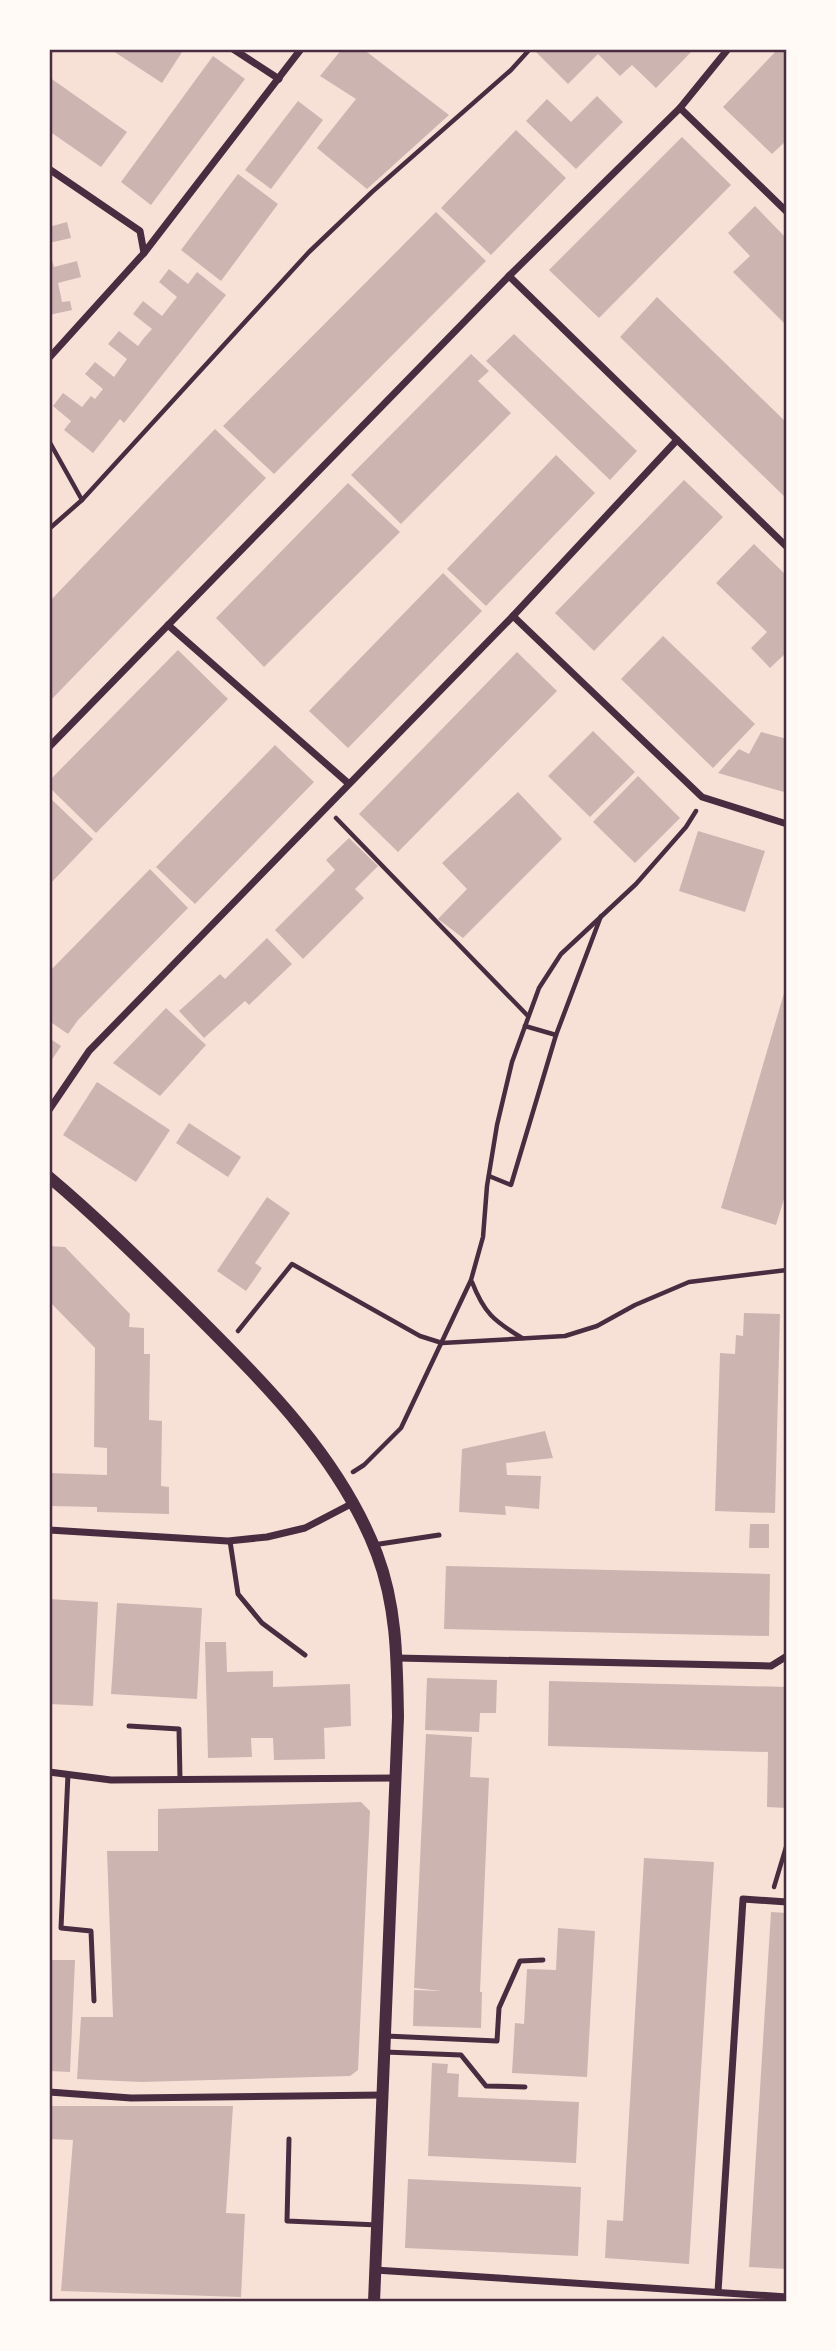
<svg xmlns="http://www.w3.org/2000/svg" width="836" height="2351" viewBox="0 0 836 2351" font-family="Ubuntu,sans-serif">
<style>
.building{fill:#ccb4b1}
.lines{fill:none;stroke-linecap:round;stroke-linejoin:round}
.path{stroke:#4a2c40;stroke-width:4.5}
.service{stroke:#4a2c40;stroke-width:5}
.minor{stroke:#4a2c40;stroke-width:7}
.tertiary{stroke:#4a2c40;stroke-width:12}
.neatline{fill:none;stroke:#4a2c40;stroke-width:2.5}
</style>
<rect width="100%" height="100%" fill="#f7e1d7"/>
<!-- building -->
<g class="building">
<path d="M110,49h74l-22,34z"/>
<path d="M342,49h21l86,66 -82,74 -50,-41 39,-49 -36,-23z"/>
<path d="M539,49h155l-38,39 -24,-23 -12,11 -22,-22 -30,30 -32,-32z"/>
<path d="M778,49h9v91l-15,14 -49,-47z"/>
<path d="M213,56l32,23 -94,126 -30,-23z"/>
<path d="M49,77l78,55 -26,35 -52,-36z"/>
<path d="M597,96l26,26 -47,47 -50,-48 21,-22 24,23z"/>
<path d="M298,101l25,19 -52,69 -26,-19z"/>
<path d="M516,130l50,48 -75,77 -50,-47z"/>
<path d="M682,137l49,48 -132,133 -50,-48z"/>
<path d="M238,174l40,30 -57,77 -40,-31z"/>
<path d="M755,206l32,33v87l-54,-54 17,-16 -22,-23z"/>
<path d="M436,212l50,49 -212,213 -51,-48z"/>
<path d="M67,222l4,16 -22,5v-16z"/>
<path d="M49,251l5,16 23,-6 4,16 -23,6 4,19 8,-1 2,9 -23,5z"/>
<path d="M169,269l19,15 9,-12 29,23 -102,128 -4,-4 -27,34 -29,-23 7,-9 -18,-15 10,-13 19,14 9,-11 4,3 8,-10 -18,-15 10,-12 19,15 13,-18 -19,-15 11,-13 19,15 6,-8 8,-9 -19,-15 10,-13 19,15 15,-19 -18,-15z"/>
<path d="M657,297l130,126v76l-167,-162z"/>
<path d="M514,334l123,117 -27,29 -124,-119z"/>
<path d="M471,354l18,17 -11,10 33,32 -110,111 -50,-49z"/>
<path d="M215,429l51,49 -217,224v-100z"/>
<path d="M556,455l39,38 -109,113 -39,-37z"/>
<path d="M684,480l39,37 -129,134 -39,-38z"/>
<path d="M348,483l52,49 -136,135 -48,-49z"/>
<path d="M754,544l33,32v76l-17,16 -19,-20 16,-16 -51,-49z"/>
<path d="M443,573l39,38 -134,137 -39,-37z"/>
<path d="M663,636l92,88 -42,44 -92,-89z"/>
<path d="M178,650l50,49 -132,134 -47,-46v-6z"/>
<path d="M517,652l40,39 -159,161 -39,-38z"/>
<path d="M593,731l42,41 -45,45 -42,-41z"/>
<path d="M761,732l26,7v40l-3,13 -66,-19 21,-24 10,5z"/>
<path d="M275,745l39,37 -119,122 -39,-37z"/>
<path d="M638,776l42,42 -45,45 -42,-41z"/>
<path d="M518,792l44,47 -99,99 -25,-19 29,-30 -25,-26z"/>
<path d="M49,797l44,42 -44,46z"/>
<path d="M698,831l67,20 -20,61 -66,-21z"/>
<path d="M349,838l29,28 -23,23 9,9 -61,61 -28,-29 60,-60 -9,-10z"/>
<path d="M150,869l38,39 -110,112 -10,14 -19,-13v-49z"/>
<path d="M267,938l25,26 -43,41 -4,-4 -41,37 -25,-27 41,-37 5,5z"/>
<path d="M787,983v206l-11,36 -55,-17z"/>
<path d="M166,1008l40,37 -46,51 -47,-33z"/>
<path d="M49,1038l12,8 -12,18z"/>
<path d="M97,1082l73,48 -34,52 -73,-47z"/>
<path d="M189,1123l52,34 -13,20 -52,-34z"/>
<path d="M267,1197l23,16 -35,50 7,5 -16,23 -29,-20z"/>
<path d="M49,1246l16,1 65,67 -1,13 15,1v26h6l-1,66 13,1 -1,65 8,1v27l-72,-2v-5l-48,-1v-33l58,2v-27l-13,-1 1,-99 -46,-47z"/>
<path d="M744,1313l36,1 -5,199 -60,-2 5,-158 15,1 1,-19 7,1z"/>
<path d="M545,1431l8,27 -47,5 1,12 34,1 -2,33 -34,-3 1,9 -47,-3 3,-63z"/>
<path d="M750,1524h19v24h-20z"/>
<path d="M446,1566l324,8 -1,62 -325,-7z"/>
<path d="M49,1599l49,3 -5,104 -44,-2z"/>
<path d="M117,1603l85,5 -5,91 -86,-5z"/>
<path d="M205,1642h21l1,30 46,-1v16l77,-3 1,42 -27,2 1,31 -51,1 -1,-22h-22l1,19 -44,1z"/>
<path d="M427,1678l70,2 -1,33h-16l-1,19 -54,-2z"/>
<path d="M549,1681l238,6v121l-20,-1 1,-55 -220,-6z"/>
<path d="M426,1734l46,3 -2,40 19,1 -9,214h2l-1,36 -68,-2 1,-36 29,1 -29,-3z"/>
<path d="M361,1802l9,9 -12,259 -8,6 -209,6 -64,-3 4,-62h32l-6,-166h51v-42z"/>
<path d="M644,1858l70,4 -25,402 -84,-6 2,-38 16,1z"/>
<path d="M771,1912l16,1v356l-38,-2z"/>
<path d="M558,1928l37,3 -8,146 -75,-4 3,-50 9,1 3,-55 29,1z"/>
<path d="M49,1960h26l-5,112 -21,-1z"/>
<path d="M432,2063l16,1 -1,9 12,1 -1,23 121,5 -3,61 -148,-7z"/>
<path d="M49,2106h184l-7,107 19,1 -4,83 -180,-6 12,-151 -24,-1z"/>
<path d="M408,2179l173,8 -3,69 -173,-8z"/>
</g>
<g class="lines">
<!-- path -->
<g class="path">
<path d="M49,441l33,59"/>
<path d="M49,529l33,-29 227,-248 63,-60 139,-122 19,-21"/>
<path d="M336,818l192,198"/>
<path d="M525,1026l31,9"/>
<path d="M489,1176l22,9 45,-150 45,-119"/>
<path d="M472,1282c12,31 22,39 50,56"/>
<path d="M238,1331l54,-67 128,72 22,7 123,-7 32,-10 38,-21 54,-23 98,-12"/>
<path d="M353,1472l11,-7 37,-37 70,-148 12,-43 4,-51 10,-61 15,-63 27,-74 22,-34 75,-70 50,-57 10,-16"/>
<path d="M774,1887l13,-43"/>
</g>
<!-- service -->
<g class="service">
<path d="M230,1541l8,53 24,29 43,32"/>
<path d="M373,1545l66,-10"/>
<path d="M129,1726l50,3 1,50"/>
<path d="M68,1774l-7,154 30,3 3,70"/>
<path d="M386,2036l111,5 2,-33 21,-47 23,-1"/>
<path d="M385,2052l76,3 25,31 39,1"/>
<path d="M289,2139l-2,82 91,4"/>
</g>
<!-- minor -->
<g class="minor">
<path d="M233,49l46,30"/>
<path d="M680,108l107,104"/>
<path d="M49,169l91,62 4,22 -95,105"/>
<path d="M144,253l157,-204"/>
<path d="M509,276l278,271"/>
<path d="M513,616l189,181 85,27"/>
<path d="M168,625l180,158"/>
<path d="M49,747l460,-471 171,-168 48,-59"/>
<path d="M49,1110l40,-59 424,-435 164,-176"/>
<path d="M49,1530l179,11 39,-4 38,-9 48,-25"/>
<path d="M397,1658l374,8 16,-10"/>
<path d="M49,1772l62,8 285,-2"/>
<path d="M49,2092l82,6 253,-3"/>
<path d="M375,2270l412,27"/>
<path d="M718,2292l25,-393 44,3"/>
</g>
<!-- tertiary -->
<path class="tertiary" d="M49,1177c50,42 96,88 143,134 72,72 148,146 185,243 20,53 20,107 21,163l-24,585"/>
</g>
<!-- border -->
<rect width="836" height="2351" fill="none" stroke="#fffaf5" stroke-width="102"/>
<rect x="51" y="51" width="734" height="2249" class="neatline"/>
</svg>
